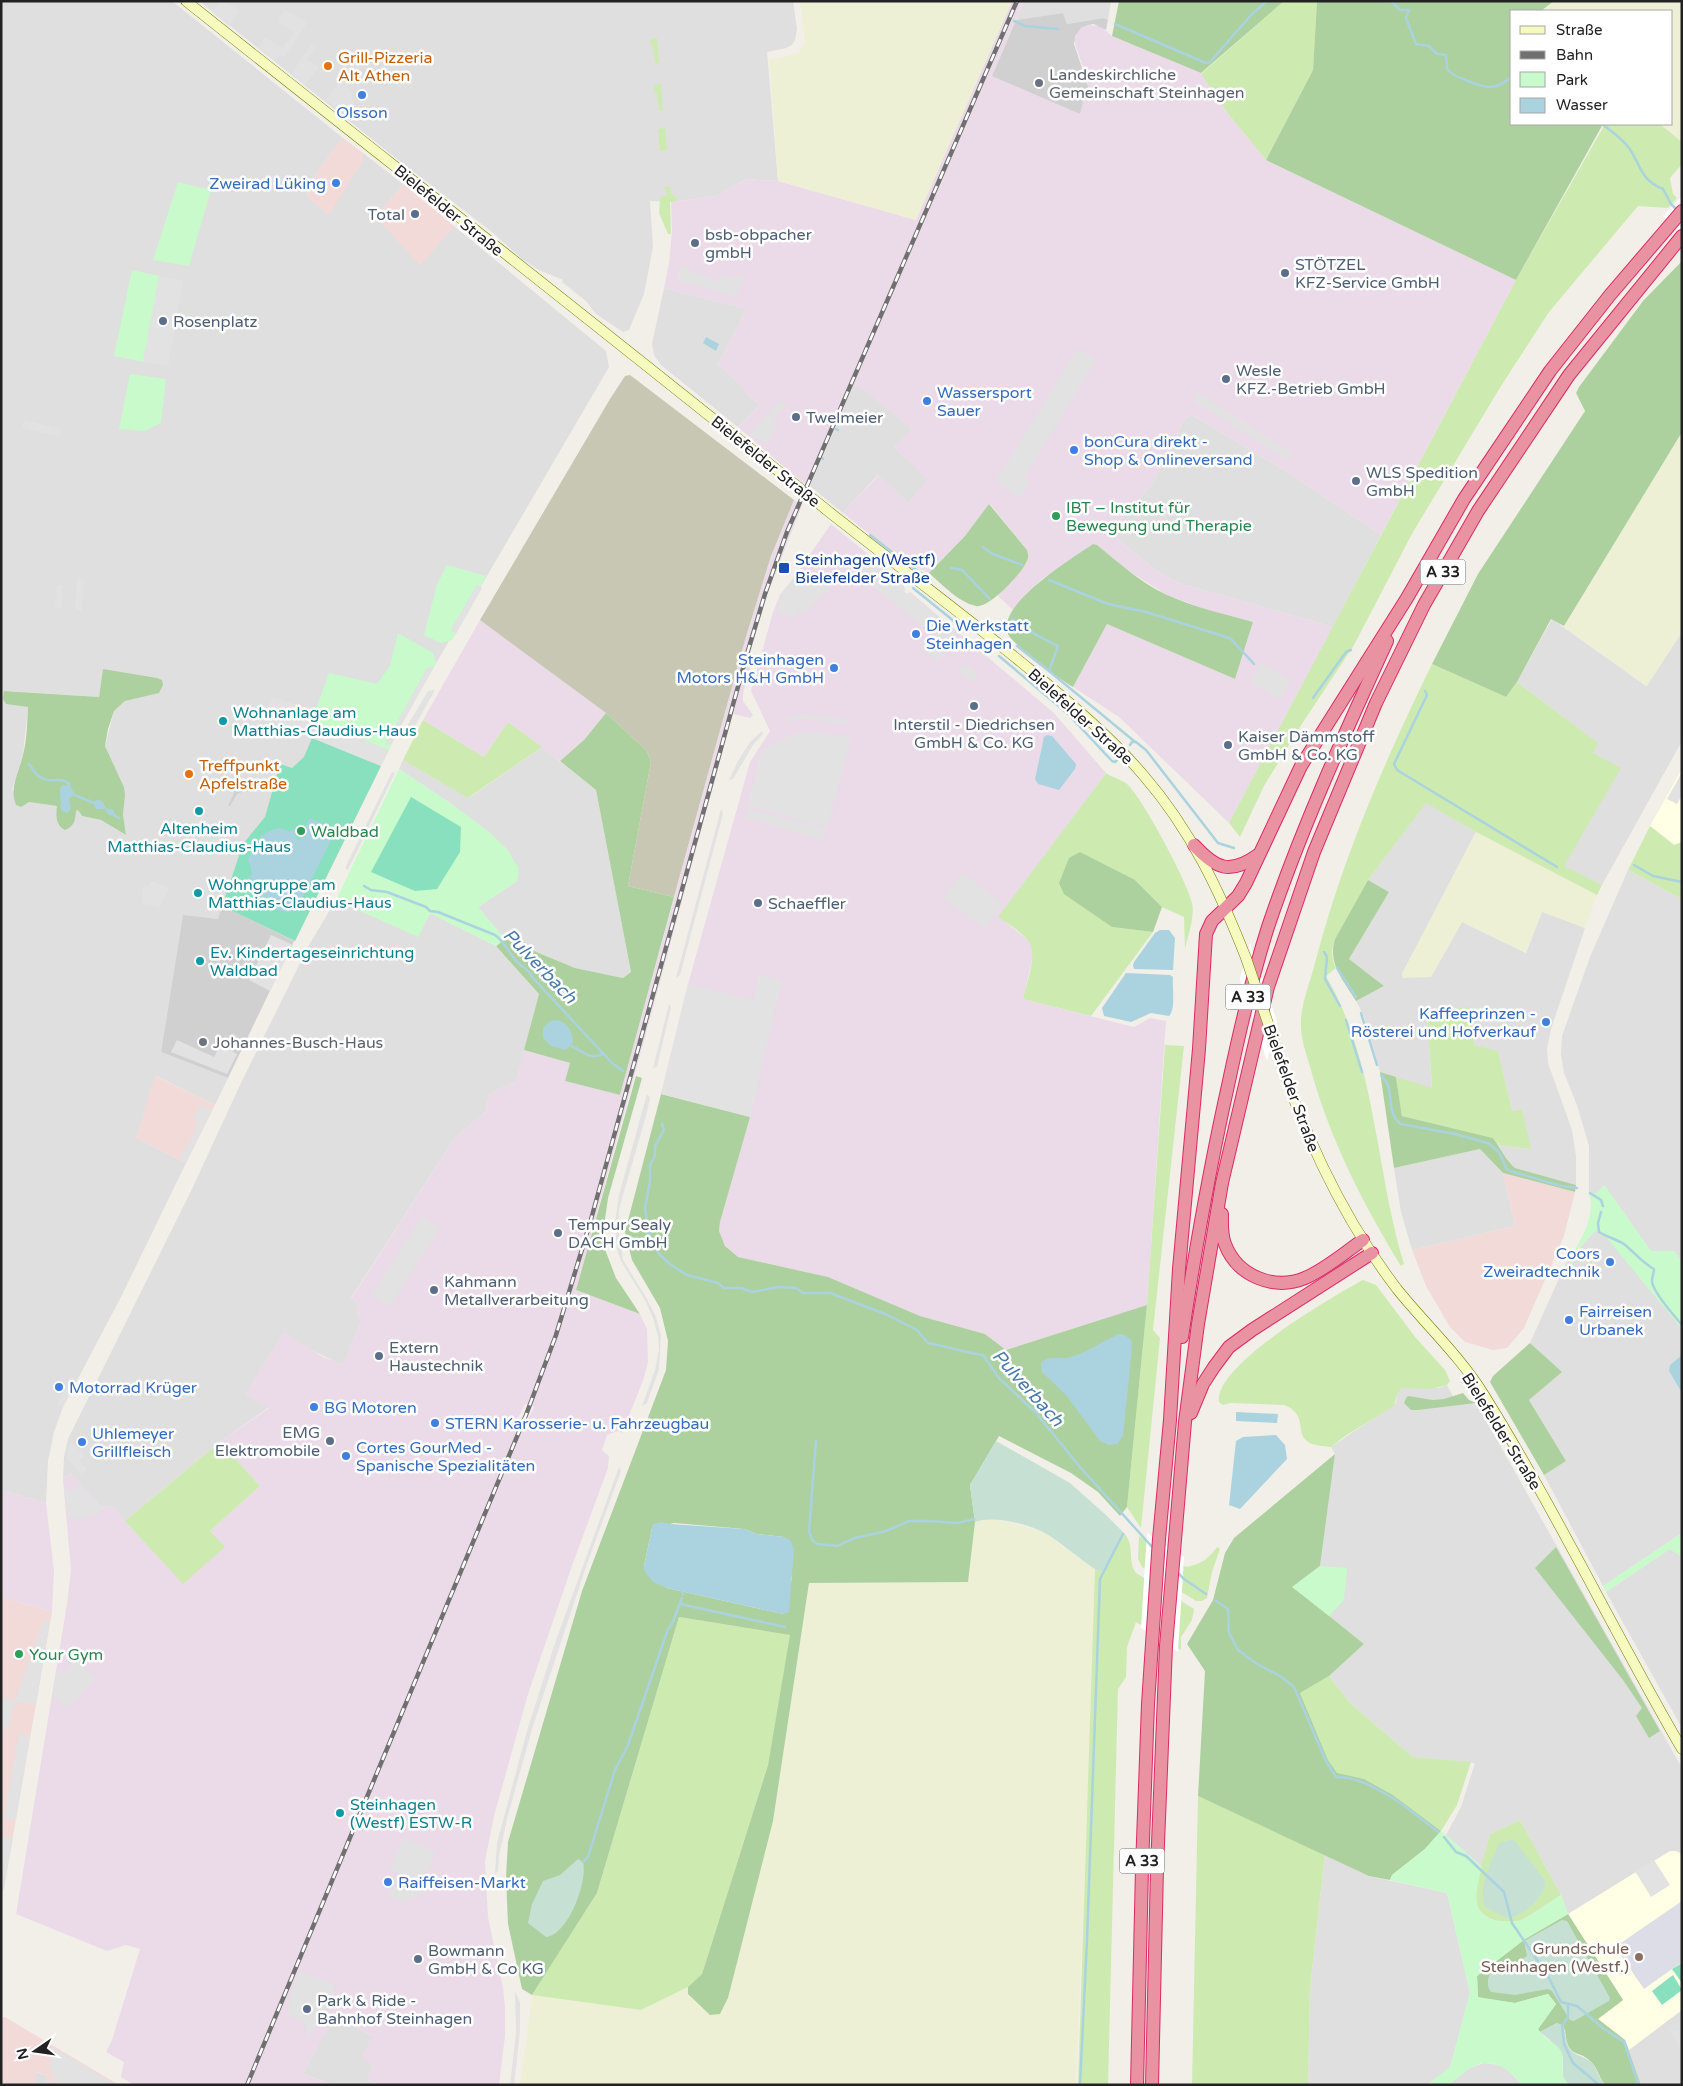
<svg xmlns="http://www.w3.org/2000/svg" width="1683" height="2086" viewBox="0 0 1683 2086" font-family="'Varela Round',sans-serif">
<style>
.residential{fill:#e0dfdf;fill-rule:evenodd}
.commercial{fill:#f2dad9}
.industrial{fill:#ebdbe8;fill-rule:evenodd}
.education{fill:#ffffe5}
.religious{fill:#d0d0d0}
.construction{fill:#c7c7b4}
.farmland{fill:#eef0d5}
.grass{fill:#cdebb0}
.forest{fill:#add19e;fill-rule:evenodd}
.wetland{fill:#c6e0d4}
.park{fill:#c8facc}
.pitch{fill:#88e0be}
.parking{fill:#e2e2e2}
.plaza{fill:#dddde8}
.water{fill:#aad3df}
.pier{fill:#fff}
.lines{fill:none;stroke-linecap:round;stroke-linejoin:round}
.stream{stroke:#aad3df;stroke-width:2.5}
.secondary-casing{stroke:#707d05;stroke-width:11}
.motorway-casing{stroke:#dc2a67;stroke-width:14}
.secondary{stroke:#f7fabf;stroke-width:10}
.motorway{stroke:#e892a2;stroke-width:12}
.rail-casing{stroke:#707070;stroke-width:4.5}
.rail{stroke:#fff;stroke-width:2.5;stroke-dasharray:8;stroke-linecap:butt}
.secondary-bridge-casing{stroke:#707d05;stroke-width:11;stroke-linecap:butt}
.secondary-bridge{stroke:#f7fabf;stroke-width:10}
.food-dot{fill:#e8710a;stroke:#fff;stroke-width:2}
.worship-dot{fill:#6b7280;stroke:#fff;stroke-width:2}
.shop-dot{fill:#3f7fe0;stroke:#fff;stroke-width:2}
.service-dot{fill:#5c6f8a;stroke:#fff;stroke-width:2}
.leisure-dot{fill:#2e9e5b;stroke:#fff;stroke-width:2}
.transit-dot{fill:#1a4fb4;stroke:#fff;stroke-width:2}
.culture-dot{fill:#0f9aa8;stroke:#fff;stroke-width:2}
.education-dot{fill:#8d6e63;stroke:#fff;stroke-width:2}
.labels{text-anchor:middle;stroke-width:5;stroke-linejoin:round;paint-order:stroke}
.shield{fill:#fff;stroke:#646464;stroke-width:1}
.shield-label{font-size:15px;font-weight:bold;fill:#222}
.food-label{font-size:16px;fill:#c56008;stroke:#fff;text-anchor:start}
.worship-label{font-size:16px;fill:#5b616d;stroke:#fff;text-anchor:start}
.shop-label{font-size:16px;fill:#366cbe;stroke:#fff;text-anchor:start}
.street-label{font-size:16px;fill:#222;stroke:#fff}
.service-label{font-size:16px;fill:#4e5e75;stroke:#fff;text-anchor:start}
.leisure-label{font-size:16px;fill:#27864d;stroke:#fff;text-anchor:start}
.transit-label{font-size:16px;fill:#164399;stroke:#fff;text-anchor:start}
.culture-label{font-size:16px;fill:#0d838f;stroke:#fff;text-anchor:start}
.education-label{font-size:16px;fill:#785e54;stroke:#fff;text-anchor:end}
.water-label{font-size:18px;font-style:italic;fill:#4a7aab;stroke:#fff}
</style>
<rect width="100%" height="100%" fill="#f2efe9"/>
<!-- residential -->
<g class="residential">
<path d="M1,1h171l171,137 -25,32 -11,26 21,18 35,-54v-7l40,31 -27,33 44,48 34,-39 152,125 3,16 -202,346 -112,228 -73,-34 -4,12 -35,-3 -22,136 67,26 -13,27 -59,-29 -20,62 50,25 -65,134 -58,110 -9,25 -6,29 -2,42 -45,-13zM103,669l48,26 -13,2 -13,4 -11,10 -9,35 19,41 -1,27 3,21 -25,-15 -19,-4 -4,-6 -21,2v-6l-28,-4 -17,-12 11,-35 5,-48 -20,-16 91,6z"/>
<path d="M199,1h594l4,28 -2,11 -3,5 -6,3 -19,4 11,129 -32,-2 -30,17 -45,6 -21,-1 3,46 -9,47 -15,36 -6,2 -27,-18 -10,-13 -24,-19 1,-2 -24,-10 -17,-11 -30,-27 -95,-73z"/>
<path d="M1024,1h87l-3,19 -4,-2 -37,6 -4,-11 -47,7z"/>
<path d="M664,288l83,21 -29,55 27,25v4l15,12 -22,22 -77,-62 -7,-10 -2,-11z"/>
<path d="M854,384l8,4 51,41 -19,18 35,33 -21,23 -30,-28 -35,38 -33,-27z"/>
<path d="M1192,415l92,55 97,65 -48,92 -155,-44 -24,-14 -33,-27 -8,-10v-5l40,-44 32,-65z"/>
<path d="M1552,619l94,67 36,-54v109l-80,144 -39,-18 30,-114 4,-10 -80,-61z"/>
<path d="M542,747l54,43 35,182 -8,6 -48,-10 -70,-29 -27,-32 39,-26 -61,-74 -57,-38 4,-9 66,38z"/>
<path d="M1426,802l50,30 -74,142 1,3h28l31,-55 64,31 16,-42 43,17 -34,101 -4,20 1,14 24,67 4,26v29l-61,-17 -8,-6 -8,-17 31,4 -8,-40 -10,2 -14,-59 -24,-7 -47,-33 5,77 -52,-17 -16,-56 -8,-15 28,-15 -35,-27 40,-67 -21,-12z"/>
<path d="M1628,870l54,29v363l-8,-11h-23l-47,-66 -7,9h-8v-48l-12,-41 -13,-32 -3,-18 1,-19 28,-79z"/>
<path d="M336,900l82,36 12,-23 66,33 43,48 -23,88 -26,11 -5,19 -30,26 -104,160 9,7 1,16 -18,44 -34,-16 -63,45 23,13 -49,35 -95,79 -12,-14 -12,-1 -31,-33 -7,7 1,-23 4,-18 123,-248 50,-108 68,-138z"/>
<path d="M1480,1149l23,24 12,53 -103,24 -11,-38 -7,-44z"/>
<path d="M1595,1231h5l4,3 78,95v204l-79,53 -59,-111 22,-14 -37,-61 32,-28 -31,-29 36,-80z"/>
<path d="M1447,1385l6,11 23,7 206,365v317h-41l-16,-45 -57,-126 -7,-19 -41,-75 -30,14 -8,33 -36,-32 15,-28 14,-44 -62,-6 -63,-54 -21,-27 35,-32 -72,-57 28,-21 15,-112 -4,-7 65,-44 1,-8 5,-7h37z"/>
<path d="M1670,1549l12,8v171l-76,-136z"/>
<path d="M1325,1854l44,22 78,17 23,100 -20,75 -23,17h-119l2,-96z"/>
<path d="M334,2015l38,21 1,30 -6,14 12,5h-44l-32,-11z"/>
<path d="M1484,2063l16,2 7,4 15,16h-74l22,-17z"/>
<path d="M37,2072l10,4 -1,4 11,5h-24z"/>
</g>
<!-- commercial -->
<g class="commercial">
<path d="M343,138l20,15v7l-34,55 -22,-18 11,-27z"/>
<path d="M403,184l51,42 -34,40 -44,-49z"/>
<path d="M155,1076l60,29 -29,58 -50,-25z"/>
<path d="M1503,1173l72,19 -11,44 -40,92 -17,20 -14,2 -28,-8 -15,-15 -24,-41 -14,-36 103,-24z"/>
<path d="M1,1597l51,15 -48,276 -3,6z"/>
<path d="M5,2017l114,68h-62l-11,-5 1,-4 -9,-4 -5,13h-32v-67z"/>
</g>
<!-- industrial -->
<g class="industrial">
<path d="M1012,1h12l-32,75 95,22 1,-15 -14,-43 3,-8 4,-4 7,-3 12,1 12,10 89,37 28,42 37,45 250,120 -135,255 -97,-65 -92,-55 -7,3 -32,65 -40,44v5l8,10 33,27 24,14 155,44 -104,196 -110,-106 -46,-30 34,-63 128,55 18,-57 -43,-11 -45,-17 -42,-27 -26,-22 -4,-1 -52,36 -15,14 -13,16 -15,-14 29,-33 1,-8 -1,-5 -37,-46 -25,32 -36,37 -11,-5 -45,-31 -30,-24 36,-38 29,28 20,-23 -34,-33 18,-18 -50,-41 -8,-3 -44,101 -7,-3 -65,-56 22,-22 -15,-12v-4l-27,-25 29,-55 -83,-21 5,-25 3,-32 -1,-29 45,-6 30,-17 32,2 138,39z"/>
<path d="M794,500l8,5 -35,90 -18,62 4,1 -10,35v8l10,14 -3,3 -17,-4 -157,576 64,24 7,15 1,33 -4,16 -22,55 -4,-2 -11,4 -5,15 7,6 -1,12 -35,95 -45,131 -34,122 -9,45 3,56 15,71 2,18v30l-6,49h-120l-12,-5 6,-14 -11,-9 10,-21 -37,-21 -32,59 32,11h-201l-13,-8 3,-15 -18,-10 6,-12 28,-91 -14,-4 -19,6 -91,-37 51,-310 4,-34 -8,-90 7,-7 31,33 12,1 70,76 27,-52 50,-45 -40,-44 49,-34 -24,-14 39,-62 39,25 20,7 18,-43 -5,-9 4,-7 -9,-6 104,-161 30,-26 5,-19 26,-11 8,-32 46,13 -5,18 55,14 125,-455 26,-84zM525,1404l9,3 -7,14 -9,-3z"/>
<path d="M831,524l71,58 3,7 -1,3 4,2 2,-2 144,121 52,60 -107,144 30,24 4,7v8l-10,43 111,28 16,-9 16,3 -19,284 -141,45 -21,-16 -65,-18 -92,-39 -90,-20 -7,-4 -10,-14 -2,-8 1,-9 29,-105 -88,-23 27,-110 62,-222 20,-31 -19,-40 22,-79 7,-17 15,-19z"/>
<path d="M480,620l126,93 -22,27 -24,21 -52,-39 -24,35 -61,-37z"/>
<path d="M1,1490l45,13 8,68 -2,41 -51,-15z"/>
</g>
<!-- education -->
<g class="education">
<path d="M1682,769v73l-7,3 -25,-19z"/>
<path d="M1670,1851h6l6,3v156l-53,40 -4,-10 -27,-21 25,-19 -55,-86z"/>
</g>
<!-- religious -->
<g class="religious">
<path d="M1063,13l4,11 37,-6 4,2 -2,10 -12,-6 -6,1 -7,3 -6,8 -1,8 15,45 -2,9 -3,-1 -4,17 -88,-38 24,-56z"/>
<path d="M238,782l3,2 2,5 -1,3 -5,2 -7,12h-2l6,-13 -2,-5 1,-3z"/>
<path d="M222,906l72,35 -66,137 -67,-26 22,-137 35,4z"/>
</g>
<!-- construction -->
<path class="construction" d="M630,375l164,125 -23,56 -26,84 -71,257 -46,-11 23,-124 -4,-11 -41,-38 -126,-93 130,-221 15,-23z"/>
<!-- farmland -->
<g class="farmland">
<path d="M800,1h212l-96,219 -138,-39 -9,-121 30,-7 6,-12z"/>
<path d="M1556,1h126v141l-21,-18h11v-113h-129z"/>
<path d="M1682,432v200l-35,54 -83,-59z"/>
<path d="M1476,832l121,63 -12,33 -43,-16 -16,41 -64,-31 -31,55 -28,1 -1,-4z"/>
<path d="M984,1519l22,2 37,11 52,37 -7,221 -12,295h-556l12,-90 109,15 47,-23v7l40,4 45,-177 36,-238 159,-1 7,-60z"/>
</g>
<!-- grass -->
<g class="grass">
<path d="M1284,1h33l-4,69 -47,90 -37,-45 -28,-41z"/>
<path d="M657,38l2,25h-4l-2,-16 -2,-2 -1,-6z"/>
<path d="M661,84l2,26h-4l-2,-16 -3,-2v-7z"/>
<path d="M1605,124h55l22,18v22l-12,14 3,16 4,4 -9,10 -30,-2 -89,106 -48,74 -88,146 -59,113 -56,85 -34,56 -24,51 -11,-14 287,-543z"/>
<path d="M665,128l2,22 -7,1 -2,-22z"/>
<path d="M664,187h6l1,6 5,4 1,4 -7,1 1,32h-3l-9,-21 1,-16 8,-2z"/>
<path d="M1432,664l74,33 11,-15 81,61 -5,10 28,15 -57,98 38,19 -5,10 -121,-63 -50,-29 -58,77 -33,59c-4,11 -4,19 1,29l-10,8c51,88 49,193 78,288l-3,2c-37,-60 -70,-125 -89,-192 -4,-16 -11,-32 -11,-48 -1,-20 9,-43 14,-63 27,-104 70,-203 117,-299z"/>
<path d="M423,720l61,37 24,-35 34,25 -74,51 -65,-38z"/>
<path d="M1106,773c7,5 15,6 21,11 15,13 61,99 65,119 3,14 -4,32 -7,46l-1,-32 -22,-10 -27,-27 -23,47 41,5 -62,84 -68,-17c3,-13 15,-46 6,-57 -7,-10 -21,-18 -31,-25z"/>
<path d="M1650,826l24,19 8,-3v57l-54,-29z"/>
<path d="M1469,1007l5,38 24,6 14,60 10,-2 9,40 -32,-4 -6,-7 -91,-22 -6,-39 36,11 -5,-76z"/>
<path d="M1165,1045l19,1 -31,284 7,8 -19,190 -14,-21 20,-202z"/>
<path d="M1363,1280l13,5 40,53 29,32 5,11 -3,4 -15,4 -30,-1 -5,7 -3,11 -49,30 -14,11c-8,-1 -18,-1 -24,-6 -12,-9 1,-27 -23,-36l-53,-2 -8,2 -4,-3c-6,-36 114,-106 144,-122z"/>
<path d="M220,1442l40,44 -50,45 15,16 -42,37 -58,-63z"/>
<path d="M1125,1534c10,13 2,26 11,39l58,36 -2,11 -11,17v13l-45,-28 -9,25 -1,30 -8,12 -10,396h-30l17,-516 7,3z"/>
<path d="M1139,1536l47,31c16,-3 22,-8 31,-20l3,2 -8,23 -5,26 -5,3h-6l-54,-34 -4,-8z"/>
<path d="M679,1617l112,18 -23,130 -66,209 -14,13 -47,23 -109,-15 65,-102z"/>
<path d="M1329,1676l21,27 63,54 58,5 -14,43 -16,26 -48,-36 -29,-16 -27,-5 -9,-14 -28,-67z"/>
<path d="M1198,1796l127,58 -15,135 -2,96h-116z"/>
<path d="M1520,1820l41,75c-9,5 -35,25 -43,26 -21,4 -46,-4 -42,-30 2,-19 10,-39 14,-57z"/>
</g>
<!-- forest -->
<g class="forest">
<path d="M1119,1h165l-83,72 -89,-37z"/>
<path d="M1317,1h237l-13,10h-29v113h91l-87,156 -250,-120 47,-90z"/>
<path d="M1682,261v171l-118,194 -13,-7 -34,63 -11,15 -74,-33 46,-90 107,-163 -9,-18 3,-6 64,-86z"/>
<path d="M989,504l38,46c1,4 2,7 0,11 -4,11 -38,48 -51,45 -18,-4 -33,-21 -47,-33l36,-37z"/>
<path d="M1093,544l4,1c21,17 43,37 68,49 28,13 59,20 88,28l-18,57 -128,-55 -34,63c-12,-7 -60,-42 -65,-53 -13,-29 66,-77 85,-90z"/>
<path d="M103,669l54,9 5,2 1,5 -4,8 -34,8 -11,10 -6,18 -3,17 19,41 1,8 -2,19 3,21 -25,-15 -19,-4 -4,-6 -2,1c-1,9 -1,15 -11,19 -10,-5 -9,-15 -8,-24l-28,-4 -8,5 -5,-2c-7,-17 3,-33 7,-50 4,-15 4,-32 5,-48l-22,-3 -3,-5 1,-8 95,6z"/>
<path d="M606,713l41,38 4,11 -23,124 46,11 -54,198 -55,-14 5,-18 -46,-13 15,-56 -43,-48 9,-7 70,29 48,10 8,-6 -35,-182 -36,-29 24,-21z"/>
<path d="M1080,852l55,28 27,27 -9,25 -41,-5 -48,-33 -5,-11 10,-25z"/>
<path d="M1368,880l21,12 -40,67 35,27 -28,15c-12,-20 -29,-38 -21,-62z"/>
<path d="M1380,1072l16,5 6,39 91,22c8,10 12,22 22,30l61,17 -1,7 -72,-19 -23,-24 -86,19z"/>
<path d="M636,1076l6,2 -34,120 -4,28 2,26 10,26 24,36 -64,-24z"/>
<path d="M661,1094l89,23 -30,105 -1,9 6,15 13,11 90,20 92,39 65,18 21,16 141,-45 -20,202 -7,9 -22,-24 -27,-19 -72,-37 -29,49 5,37 -7,60 -159,1 -36,238 -45,177 -8,16 -10,1 -22,-21v-7l14,-13 66,-209 22,-130 -111,-18 -82,276 -65,102 -10,-6 -14,-65 -2,-47 2,-35 74,-251 84,-221 2,-29 -8,-33 -28,-48 -7,-28zM674,1523l70,6 13,5 27,3 8,41 -2,7v12l-7,17 -116,-26c-9,-6 -21,-9 -23,-22l8,-38z"/>
<path d="M1530,1343l32,29 -33,28 37,61 -22,14 -54,-93 3,-6z"/>
<path d="M1463,1393l6,7 7,3 -58,7h-7l-7,-7 2,-5 2,-2 25,4 11,-1z"/>
<path d="M1335,1454l-15,112 -27,21 71,57 -35,32 -29,17 28,67 9,13 27,6 29,16 48,36 -16,18 -33,26 -2,5 -21,-4 -171,-80 7,-125 -18,-27 26,-44 12,-47 9,-15z"/>
<path d="M1556,1547l104,184 -11,7 -13,-22 6,-8 -19,-28 -88,-112z"/>
<path d="M1568,1914l55,86 -25,19 27,21 16,45h-35c-7,-6 -7,-14 -13,-21 -14,-17 -25,-2 -28,-34l-8,-7 -17,9 -2,-3 18,-25 -8,-10 -33,9 -37,-5 -1,-22 48,-37z"/>
</g>
<!-- wetland -->
<g class="wetland">
<path d="M996,1441l74,42 36,32 19,19 -23,38 -7,-3c-17,-11 -34,-27 -52,-37 -16,-8 -50,-17 -68,-10l-5,-37z"/>
<path d="M1510,1840h4l32,42c-2,16 -24,35 -39,36l-22,-11c-8,-20 7,-45 14,-64z"/>
<path d="M578,1859l5,3c5,20 -15,73 -37,75l-18,-14 4,-19 11,-23 17,-6z"/>
<path d="M1562,1920l5,1 43,77 -1,3 -35,20 -4,-1 -18,-29 -4,-2 -33,6 -24,-3c-4,-5 -4,-12 -1,-18l12,-2 25,-16 -3,-15z"/>
<path d="M1557,2023l6,2c3,7 2,16 6,23 5,8 15,8 22,14 7,7 7,17 15,23h-37l-6,-6v-22l-13,-17 -10,-8z"/>
</g>
<!-- park -->
<g class="park">
<path d="M178,182l33,8 -22,76 -36,-6z"/>
<path d="M132,270l27,6 -16,86 -29,-6z"/>
<path d="M130,374l36,5 -5,44 -16,8 -26,-2z"/>
<path d="M447,565l39,11 -6,11 -3,-2 -26,45 5,4 -4,6 -11,3 -17,-8 13,-51z"/>
<path d="M398,633l35,20 3,9 -2,5 -7,1 -42,77 6,-1 -2,6 -77,-30 17,-47 48,11 13,-18z"/>
<path d="M399,769l57,38 33,25 18,17 12,20 -2,12 -39,26 27,32 -9,7 -66,-33 -12,24 -82,-37z"/>
<path d="M1604,1185l47,66h23l8,11v67l-81,-98h-6l-23,24c10,-16 24,-42 17,-61l8,-1z"/>
<path d="M1682,1533v24l-12,-8 -64,43 -3,-6z"/>
<path d="M1320,1566l27,2 -3,32 -15,16 -37,-29z"/>
<path d="M1441,1831l41,36c-6,23 -14,52 20,54 6,0 14,2 19,-1 14,-6 27,-17 40,-25l7,19 -43,25 -48,37 1,21 37,6 33,-9 8,10 -18,25c5,10 18,13 23,22 6,13 -5,21 8,34h-47c-13,-17 -33,-30 -53,-16 -7,4 -15,14 -22,16 -6,1 -14,0 -20,0l23,-18 20,-74 -23,-100 -57,-13 2,-5 33,-26z"/>
</g>
<!-- pitch -->
<g class="pitch">
<path d="M312,738l69,28 -86,175 -73,-35 21,-62 22,-27 15,-53 12,4 12,-11z"/>
<path d="M411,797l50,30 -1,25 -23,37 -22,2 -44,-19z"/>
<path d="M1682,1963v20l-10,-14z"/>
<path d="M1673,1975l9,15 -20,15 -10,-14z"/>
</g>
<!-- parking -->
<g class="parking">
<path d="M220,1h7l12,10 -10,15 -17,-14z"/>
<path d="M285,9l22,14 -23,35 -3,-2 -8,4 -15,-12 7,-11 18,11 11,-16 -16,-10z"/>
<path d="M311,44l5,4 -9,11 12,9 -14,17 -10,-8 -1,-7z"/>
<path d="M341,77l7,7 8,24 -7,10 -23,-18z"/>
<path d="M680,265l37,17 4,-8 14,5 2,-4 7,1 -8,21 -59,-17z"/>
<path d="M159,276l24,5 -15,85 -25,-4z"/>
<path d="M1078,348l18,12 -72,118 5,4 -9,16 -24,-17z"/>
<path d="M1197,392l95,61 -5,7 -94,-60z"/>
<path d="M781,400l5,5 -13,14 5,6 -5,5 -5,13 -18,-7 3,-7z"/>
<path d="M24,420l36,9 -1,7 -37,-8z"/>
<path d="M866,554l36,29 3,6 -1,3 4,2 1,-1 50,41 -21,27 -17,-14 11,-12 -79,-66z"/>
<path d="M818,573l13,14 -28,27 -5,-4 -3,8 -17,-5 2,-18 15,-18 10,8z"/>
<path d="M84,579l-2,32 -7,-1 2,-29z"/>
<path d="M63,585l-2,24 -6,-1 2,-22z"/>
<path d="M477,585l5,3 -26,46 -5,-4z"/>
<path d="M1261,663l30,17 -11,19 -29,-17z"/>
<path d="M965,664l13,10 -6,8 -14,-11z"/>
<path d="M434,667l-43,77 -6,1 42,-77z"/>
<path d="M435,690l-20,36h-8l21,-35z"/>
<path d="M272,697l42,13 -3,11 78,29 -8,16 -110,-45 -4,-8z"/>
<path d="M803,715h14l32,5 -4,3 -42,-4 -16,3 -2,-3z"/>
<path d="M762,731l1,3 -10,11 -20,34 -4,1 9,-19 12,-19z"/>
<path d="M799,733h25l27,5 -24,89 -79,-21 14,-56 19,-10z"/>
<path d="M392,772l3,1 -47,97 -3,-2z"/>
<path d="M1682,772v23l-5,9 -10,-5z"/>
<path d="M721,809l2,5 -43,161 -4,3z"/>
<path d="M748,809l78,20 -3,11 -78,-22z"/>
<path d="M962,873l41,31 -18,25 -42,-31z"/>
<path d="M151,881l18,7 -9,19 -19,-4 3,-19 5,2z"/>
<path d="M271,935l22,10 -23,46 -21,-11z"/>
<path d="M759,975l23,5 -32,137 -89,-23 27,-110 65,16z"/>
<path d="M669,1004l2,3 -14,60 -4,1z"/>
<path d="M177,1040l37,17 6,-12 17,9 -10,20 -56,-22z"/>
<path d="M647,1094l3,4 -4,18 -27,93 -1,18 5,33 24,39 9,18 5,18 -2,34 -12,34 -5,3 13,-36 4,-20 -1,-14 -5,-18 -8,-18 -24,-39 -4,-12 -2,-26 4,-28z"/>
<path d="M200,1105l12,5 -26,53 -7,-4 15,-26 3,-11 -4,-3z"/>
<path d="M422,1216l18,12 -51,79 -17,-12z"/>
<path d="M70,1379l6,4 -13,24 -6,-3z"/>
<path d="M71,1441l12,13 1,2 -5,5 8,8 -6,5 -14,-16z"/>
<path d="M619,1467l2,4 -34,93 -55,165 -25,90 -8,37 -1,15 -3,3 2,-31 30,-112 28,-88z"/>
<path d="M79,1485l24,24 -5,5 -22,5 -8,-3 -4,-27 7,2z"/>
<path d="M44,1619l6,2 -14,84 -21,-3 -8,28 -6,-2v-31l14,4z"/>
<path d="M77,1659l18,21 -28,28 -15,-14 4,-21 6,1z"/>
<path d="M19,1733l11,2 -14,85 -12,-1z"/>
<path d="M4,1836l9,2 -9,50 -3,6v-54z"/>
<path d="M403,1838l33,14 -13,31 1,11 -22,8 -14,-6 10,-24 -8,-3z"/>
<path d="M1654,1860l16,25 -19,12 -16,-26z"/>
<path d="M299,1971l34,13 2,8 -27,47 -4,-17 -18,-8 5,-10 -3,-2z"/>
<path d="M515,1991l5,12v27l-6,55h-4l6,-52z"/>
<path d="M1669,2030l10,1 3,5v14z"/>
<path d="M52,2047l64,38h-57l-5,-2 2,-6 -4,-2 -3,-15 4,-7z"/>
</g>
<!-- plaza -->
<path class="plaza" d="M1682,1901v61l-38,27 -29,-42z"/>
<!-- water -->
<g class="water">
<path d="M706,337l13,7 -3,7 -13,-8z"/>
<path d="M1047,735l5,1 24,28 -1,5 -16,21 -21,-6 -3,-5 9,-42z"/>
<path d="M63,785l7,1 4,7 -5,6 2,10 -4,4 -6,-3 -1,-22z"/>
<path d="M97,800l5,1c5,8 1,6 11,9l3,6 -7,-1 -4,-6h-9l-3,-7z"/>
<path d="M310,818l15,7 -2,4 11,5 -38,77c-23,6 -39,-15 -48,-33l4,-3 -2,-11 -2,-2c4,-17 11,-29 30,-34l12,3 4,-2 4,13z"/>
<path d="M1169,930l6,8 -2,32 -39,-1 -1,-4 1,-3 21,-29 5,-3z"/>
<path d="M1126,973l44,2 3,2c-1,10 3,32 -4,39l-18,-3 -20,9 -27,-6 -2,-8z"/>
<path d="M554,1020c13,0 19,12 19,23l-8,7 -14,-4 -8,-8v-10l6,-6z"/>
<path d="M1119,1334l6,1 6,5 1,8 -9,88 -6,8 -8,1 -9,-4 -34,-46 -24,-23c-1,-4 -2,-9 1,-11 7,-5 17,-2 24,-3 19,-4 35,-17 52,-24z"/>
<path d="M1682,1355v38l-13,-22 1,-6z"/>
<path d="M1236,1412l42,2 -1,9 -41,-2z"/>
<path d="M1276,1435l9,10 2,14 -47,50 -11,-4 7,-64 7,-4z"/>
<path d="M661,1522l10,2 73,5 13,5 27,3 6,3 4,9 -5,63 -6,2 -116,-26 -14,-6 -9,-12v-4l8,-38 1,-4z"/>
</g>
<!-- pier -->
<g class="pier">
<path d="M1682,196v38l-19,-18z"/>
<path d="M1250,943l27,78 -10,40 -27,-82z"/>
<path d="M1147,1533l37,24 -6,95 -37,-24z"/>
</g>
<g class="lines">
<!-- stream -->
<g class="stream">
<path d="M1391,1l9,9h9l-3,8 10,26 13,2 8,8 9,1 1,14c4,7 37,19 44,18 9,-1 15,-5 21,-11"/>
<path d="M1014,21l11,5 33,3"/>
<path d="M1115,24l91,39h3l43,-49 15,-13"/>
<path d="M1602,124c9,7 20,14 27,24 12,17 11,32 34,41l8,15 6,6"/>
<path d="M827,421l1,2"/>
<path d="M836,429l2,1"/>
<path d="M822,458l1,1"/>
<path d="M870,535l39,30 22,14"/>
<path d="M983,547l10,7 29,11"/>
<path d="M951,568l11,2 28,29"/>
<path d="M1049,580l59,24 38,8 77,24 8,3 23,25"/>
<path d="M913,588l42,34"/>
<path d="M1012,619l26,17 20,10 -9,25 85,70"/>
<path d="M1017,646l32,25"/>
<path d="M999,656l69,58 44,47 3,1 3,-3"/>
<path d="M1425,691l2,4 -33,69 3,6 160,97"/>
<path d="M1313,698l33,-46 5,-2"/>
<path d="M1130,745l2,-3h4l10,8 72,93 16,5"/>
<path d="M29,764c5,6 7,13 15,15 8,4 17,-3 25,5v4"/>
<path d="M72,794l22,9"/>
<path d="M114,815l5,3"/>
<path d="M1634,865l19,11 29,6"/>
<path d="M364,886l7,4 16,2 39,15 4,4 8,1 57,23c11,8 15,20 23,28 6,6 11,6 14,14l81,87 10,7"/>
<path d="M1324,952l3,5 -2,22 15,27"/>
<path d="M1337,968l19,29"/>
<path d="M1361,1013l16,52"/>
<path d="M1346,1020l16,52"/>
<path d="M571,1046c14,5 15,14 32,8"/>
<path d="M1381,1075c2,3 6,7 7,10 4,13 0,30 13,39l54,10 33,9 11,9 8,18 54,16 16,2"/>
<path d="M662,1124l2,6 -9,16v10l-5,9v16l-5,28 5,28 9,17 12,11 16,10 31,8 6,5h17l11,4 26,-5 18,1 7,5h27l55,21 32,16 11,13c19,3 37,10 55,12l16,23 37,35 44,54 74,82"/>
<path d="M1590,1193l11,7 2,6"/>
<path d="M1601,1212l-3,11 1,9c8,5 17,7 25,12 10,8 19,19 30,25 0,4 -2,8 -2,12 0,9 23,36 30,44"/>
<path d="M816,1441l-7,91 4,9 4,3 20,2 18,-8 31,-7 23,-10h20l29,2 16,-4"/>
<path d="M1177,1572l7,7 22,15"/>
<path d="M682,1592l1,2"/>
<path d="M1216,1601l12,8 1,24 9,17 19,14 23,12 14,11 32,74 10,16c34,-1 77,35 102,55"/>
<path d="M680,1604l105,23"/>
<path d="M1444,1837l12,15 10,4 38,36 8,31 36,53 13,26 16,4 27,23 20,13 15,43"/>
<path d="M583,1862l5,-5 27,-87 13,-25 40,-116 4,-5 10,-26"/>
<path d="M1568,2004v13l-6,9 2,18 9,19 26,22"/>
<path d="M1080,2085l7,-145 13,-361 23,-45"/>
</g>
<defs>
<g id="secondary">
<path d="M186,1c214,170 429,338 642,510 68,54 138,105 205,161 39,33 78,65 111,104 47,54 76,116 102,182"/>
<path d="M1273,1038c28,91 66,175 124,251 28,35 63,67 87,106 71,114 130,237 198,354"/>
</g>
<g id="motorway">
<path d="M1194,845c22,24 36,30 64,10"/>
<path d="M1222,1214c0,10 -1,20 3,30 12,32 49,47 80,34 21,-9 39,-25 58,-38"/>
<path d="M1182,1337c13,-86 28,-171 47,-256 11,-52 23,-104 39,-154 33,-98 76,-192 119,-286"/>
<path d="M1191,1413l12,-29 11,-17 15,-20 23,-17 120,-77"/>
<path d="M1137,2085l5,-217 6,-164 11,-165 11,-119 9,-151 20,-220 7,-115 6,-13 26,-25 8,-13 55,-117 106,-168 57,-99 86,-128 60,-76 72,-84"/>
<path d="M1152,2085l5,-217 9,-222 19,-224 13,-98 24,-141 46,-196 46,-135 62,-149 48,-98 54,-94 91,-136 113,-139"/>
</g>
</defs>
<!-- secondary casing -->
<use href="#secondary" class="secondary-casing"/>
<!-- motorway casing -->
<use href="#motorway" class="motorway-casing"/>
<!-- secondary -->
<use href="#secondary" class="secondary"/>
<!-- motorway -->
<use href="#motorway" class="motorway"/>
<defs>
<path id="rail" d="M247,2085l279,-670 30,-80 34,-112 157,-569 18,-60 22,-62 230,-531"/>
</defs>
<!-- rail casing -->
<use href="#rail" class="rail-casing"/>
<!-- rail -->
<use href="#rail" class="rail"/>
<defs>
<path id="secondary-bridge" d="M1246,958l27,80"/>
</defs>
<!-- secondary-bridge casing -->
<use href="#secondary-bridge" class="secondary-bridge-casing"/>
<!-- secondary-bridge -->
<use href="#secondary-bridge" class="secondary-bridge"/>
</g>
<!-- markers -->
<g class="food-dot">
<circle cx="328" cy="66" r="5"/>
<circle cx="189" cy="774" r="5"/>
</g>
<g class="worship-dot">
<circle cx="1039" cy="83" r="5"/>
<circle cx="203" cy="1042" r="5"/>
</g>
<g class="shop-dot">
<circle cx="362" cy="95" r="5"/>
<circle cx="336" cy="183" r="5"/>
<circle cx="927" cy="401" r="5"/>
<circle cx="1074" cy="450" r="5"/>
<circle cx="916" cy="634" r="5"/>
<circle cx="834" cy="668" r="5"/>
<circle cx="1546" cy="1022" r="5"/>
<circle cx="1610" cy="1262" r="5"/>
<circle cx="1569" cy="1320" r="5"/>
<circle cx="59" cy="1387" r="5"/>
<circle cx="314" cy="1407" r="5"/>
<circle cx="435" cy="1423" r="5"/>
<circle cx="82" cy="1442" r="5"/>
<circle cx="346" cy="1456" r="5"/>
<circle cx="388" cy="1882" r="5"/>
</g>
<g class="service-dot">
<circle cx="415" cy="214" r="5"/>
<circle cx="695" cy="243" r="5"/>
<circle cx="1285" cy="273" r="5"/>
<circle cx="163" cy="321" r="5"/>
<circle cx="1226" cy="379" r="5"/>
<circle cx="796" cy="417" r="5"/>
<circle cx="1356" cy="481" r="5"/>
<circle cx="974" cy="706" r="5"/>
<circle cx="1228" cy="745" r="5"/>
<circle cx="758" cy="903" r="5"/>
<circle cx="558" cy="1233" r="5"/>
<circle cx="434" cy="1290" r="5"/>
<circle cx="379" cy="1356" r="5"/>
<circle cx="330" cy="1441" r="5"/>
<circle cx="418" cy="1959" r="5"/>
<circle cx="307" cy="2009" r="5"/>
</g>
<g class="leisure-dot">
<circle cx="1056" cy="516" r="5"/>
<circle cx="301" cy="831" r="5"/>
<circle cx="19" cy="1654" r="5"/>
</g>
<rect class="transit-dot" x="778" y="562" width="12" height="12" rx="2.5"/>
<g class="culture-dot">
<circle cx="223" cy="721" r="5"/>
<circle cx="199" cy="811" r="5"/>
<circle cx="198" cy="893" r="5"/>
<circle cx="200" cy="961" r="5"/>
<circle cx="340" cy="1813" r="5"/>
</g>
<circle class="education-dot" cx="1639" cy="1957" r="5"/>
<g class="labels">
<!-- shield labels -->
<g class="shield">
<rect x="1420.5" y="559.5" width="45" height="25" rx="4"/>
<rect x="1225.5" y="984.5" width="45" height="25" rx="4"/>
<rect x="1119.5" y="1848.5" width="45" height="25" rx="4"/>
</g>
<g class="shield-label">
<text x="1443" y="577">A 33</text>
<text x="1248" y="1002">A 33</text>
<text x="1142" y="1866">A 33</text>
</g>
<!-- food labels -->
<g class="food-label">
<text x="338" y="63">Grill-Pizzeria<tspan x="338" dy="18">Alt Athen</tspan></text>
<text x="199" y="771">Treffpunkt<tspan x="199" dy="18">Apfelstraße</tspan></text>
</g>
<!-- worship labels -->
<g class="worship-label">
<text x="1049" y="80">Landeskirchliche<tspan x="1049" dy="18">Gemeinschaft Steinhagen</tspan></text>
<text x="213" y="1048">Johannes-Busch-Haus</text>
</g>
<!-- shop labels -->
<g class="shop-label">
<text x="362" y="118" text-anchor="middle">Olsson</text>
<text x="326" y="189" text-anchor="end">Zweirad Lüking</text>
<text x="937" y="398">Wassersport<tspan x="937" dy="18">Sauer</tspan></text>
<text x="1084" y="447">bonCura direkt -<tspan x="1084" dy="18">Shop &amp; Onlineversand</tspan></text>
<text x="926" y="631">Die Werkstatt<tspan x="926" dy="18">Steinhagen</tspan></text>
<text x="824" y="665" text-anchor="end">Steinhagen<tspan x="824" dy="18">Motors H&amp;H GmbH</tspan></text>
<text x="1536" y="1019" text-anchor="end">Kaffeeprinzen -<tspan x="1536" dy="18">Rösterei und Hofverkauf</tspan></text>
<text x="1600" y="1259" text-anchor="end">Coors<tspan x="1600" dy="18">Zweiradtechnik</tspan></text>
<text x="1579" y="1317">Fairreisen<tspan x="1579" dy="18">Urbanek</tspan></text>
<text x="69" y="1393">Motorrad Krüger</text>
<text x="324" y="1413">BG Motoren</text>
<text x="445" y="1429">STERN Karosserie- u. Fahrzeugbau</text>
<text x="92" y="1439">Uhlemeyer<tspan x="92" dy="18">Grillfleisch</tspan></text>
<text x="356" y="1453">Cortes GourMed -<tspan x="356" dy="18">Spanische Spezialitäten</tspan></text>
<text x="398" y="1888">Raiffeisen-Markt</text>
</g>
<!-- street labels -->
<g class="street-label">
<text transform="translate(449 210) rotate(39)" y="6">Bielefelder Straße</text>
<text transform="translate(766 461) rotate(39)" y="6">Bielefelder Straße</text>
<text transform="translate(1081 716) rotate(42)" y="6">Bielefelder Straße</text>
<text transform="translate(1292 1088) rotate(70)" y="6">Bielefelder Straße</text>
<text transform="translate(1502 1431) rotate(58)" y="6">Bielefelder Straße</text>
</g>
<!-- service labels -->
<g class="service-label">
<text x="405" y="220" text-anchor="end">Total</text>
<text x="705" y="240">bsb-obpacher<tspan x="705" dy="18">gmbH</tspan></text>
<text x="1295" y="270">STÖTZEL<tspan x="1295" dy="18">KFZ-Service GmbH</tspan></text>
<text x="173" y="327">Rosenplatz</text>
<text x="1236" y="376">Wesle<tspan x="1236" dy="18">KFZ.-Betrieb GmbH</tspan></text>
<text x="806" y="423">Twelmeier</text>
<text x="1366" y="478">WLS Spedition<tspan x="1366" dy="18">GmbH</tspan></text>
<text x="974" y="730" text-anchor="middle">Interstil - Diedrichsen<tspan x="974" dy="18">GmbH &amp; Co. KG</tspan></text>
<text x="1238" y="742">Kaiser Dämmstoff<tspan x="1238" dy="18">GmbH &amp; Co. KG</tspan></text>
<text x="768" y="909">Schaeffler</text>
<text x="568" y="1230">Tempur Sealy<tspan x="568" dy="18">DACH GmbH</tspan></text>
<text x="444" y="1287">Kahmann<tspan x="444" dy="18">Metallverarbeitung</tspan></text>
<text x="389" y="1353">Extern<tspan x="389" dy="18">Haustechnik</tspan></text>
<text x="320" y="1438" text-anchor="end">EMG<tspan x="320" dy="18">Elektromobile</tspan></text>
<text x="428" y="1956">Bowmann<tspan x="428" dy="18">GmbH &amp; Co KG</tspan></text>
<text x="317" y="2006">Park &amp; Ride -<tspan x="317" dy="18">Bahnhof Steinhagen</tspan></text>
</g>
<!-- leisure labels -->
<g class="leisure-label">
<text x="1066" y="513">IBT – Institut für<tspan x="1066" dy="18">Bewegung und Therapie</tspan></text>
<text x="311" y="837">Waldbad</text>
<text x="29" y="1660">Your Gym</text>
</g>
<!-- transit labels -->
<g class="transit-label">
<text x="795" y="565">Steinhagen(Westf)<tspan x="795" dy="18">Bielefelder Straße</tspan></text>
</g>
<!-- culture labels -->
<g class="culture-label">
<text x="233" y="718">Wohnanlage am<tspan x="233" dy="18">Matthias-Claudius-Haus</tspan></text>
<text x="199" y="834" text-anchor="middle">Altenheim<tspan x="199" dy="18">Matthias-Claudius-Haus</tspan></text>
<text x="208" y="890">Wohngruppe am<tspan x="208" dy="18">Matthias-Claudius-Haus</tspan></text>
<text x="210" y="958">Ev. Kindertageseinrichtung<tspan x="210" dy="18">Waldbad</tspan></text>
<text x="350" y="1810">Steinhagen<tspan x="350" dy="18">(Westf) ESTW-R</tspan></text>
</g>
<!-- education labels -->
<g class="education-label">
<text x="1629" y="1954">Grundschule<tspan x="1629" dy="18">Steinhagen (Westf.)</tspan></text>
</g>
<!-- water labels -->
<g class="water-label">
<text transform="translate(540 966) rotate(46)" y="6">Pulverbach</text>
<text transform="translate(1028 1388) rotate(48)" y="6">Pulverbach</text>
</g>
</g>
<!-- border -->
<rect width="1683" height="2086" fill="none" stroke="#222222" stroke-width="5"/>
<!-- legend -->
<rect x="1510" y="10" width="162" height="115" fill="#ffffff" stroke="#a7a7a7"/>
<rect x="1520" y="26" width="25" height="8" fill="#f7fabf" stroke="#a7a7a7"/>
<text x="1556" y="35" font-size="15" fill="#222222">Straße</text>
<rect x="1520" y="51" width="25" height="8" fill="#707070" stroke="#a7a7a7"/>
<text x="1556" y="60" font-size="15" fill="#222222">Bahn</text>
<rect x="1520" y="72" width="25" height="15" fill="#c8facc" stroke="#a7a7a7"/>
<text x="1556" y="85" font-size="15" fill="#222222">Park</text>
<rect x="1520" y="98" width="25" height="15" fill="#aad3df" stroke="#a7a7a7"/>
<text x="1556" y="110" font-size="15" fill="#222222">Wasser</text>
<!-- north arrow -->
<g transform="translate(35 2051) rotate(257)" stroke="#ffffff" stroke-width="4" paint-order="stroke">
<path d="M0-4L9 19L0 12L-9 19Z" fill="#222222"/>
<text y="-8" font-size="14" font-weight="bold" text-anchor="middle" fill="#222222">N</text>
</g>
</svg>
